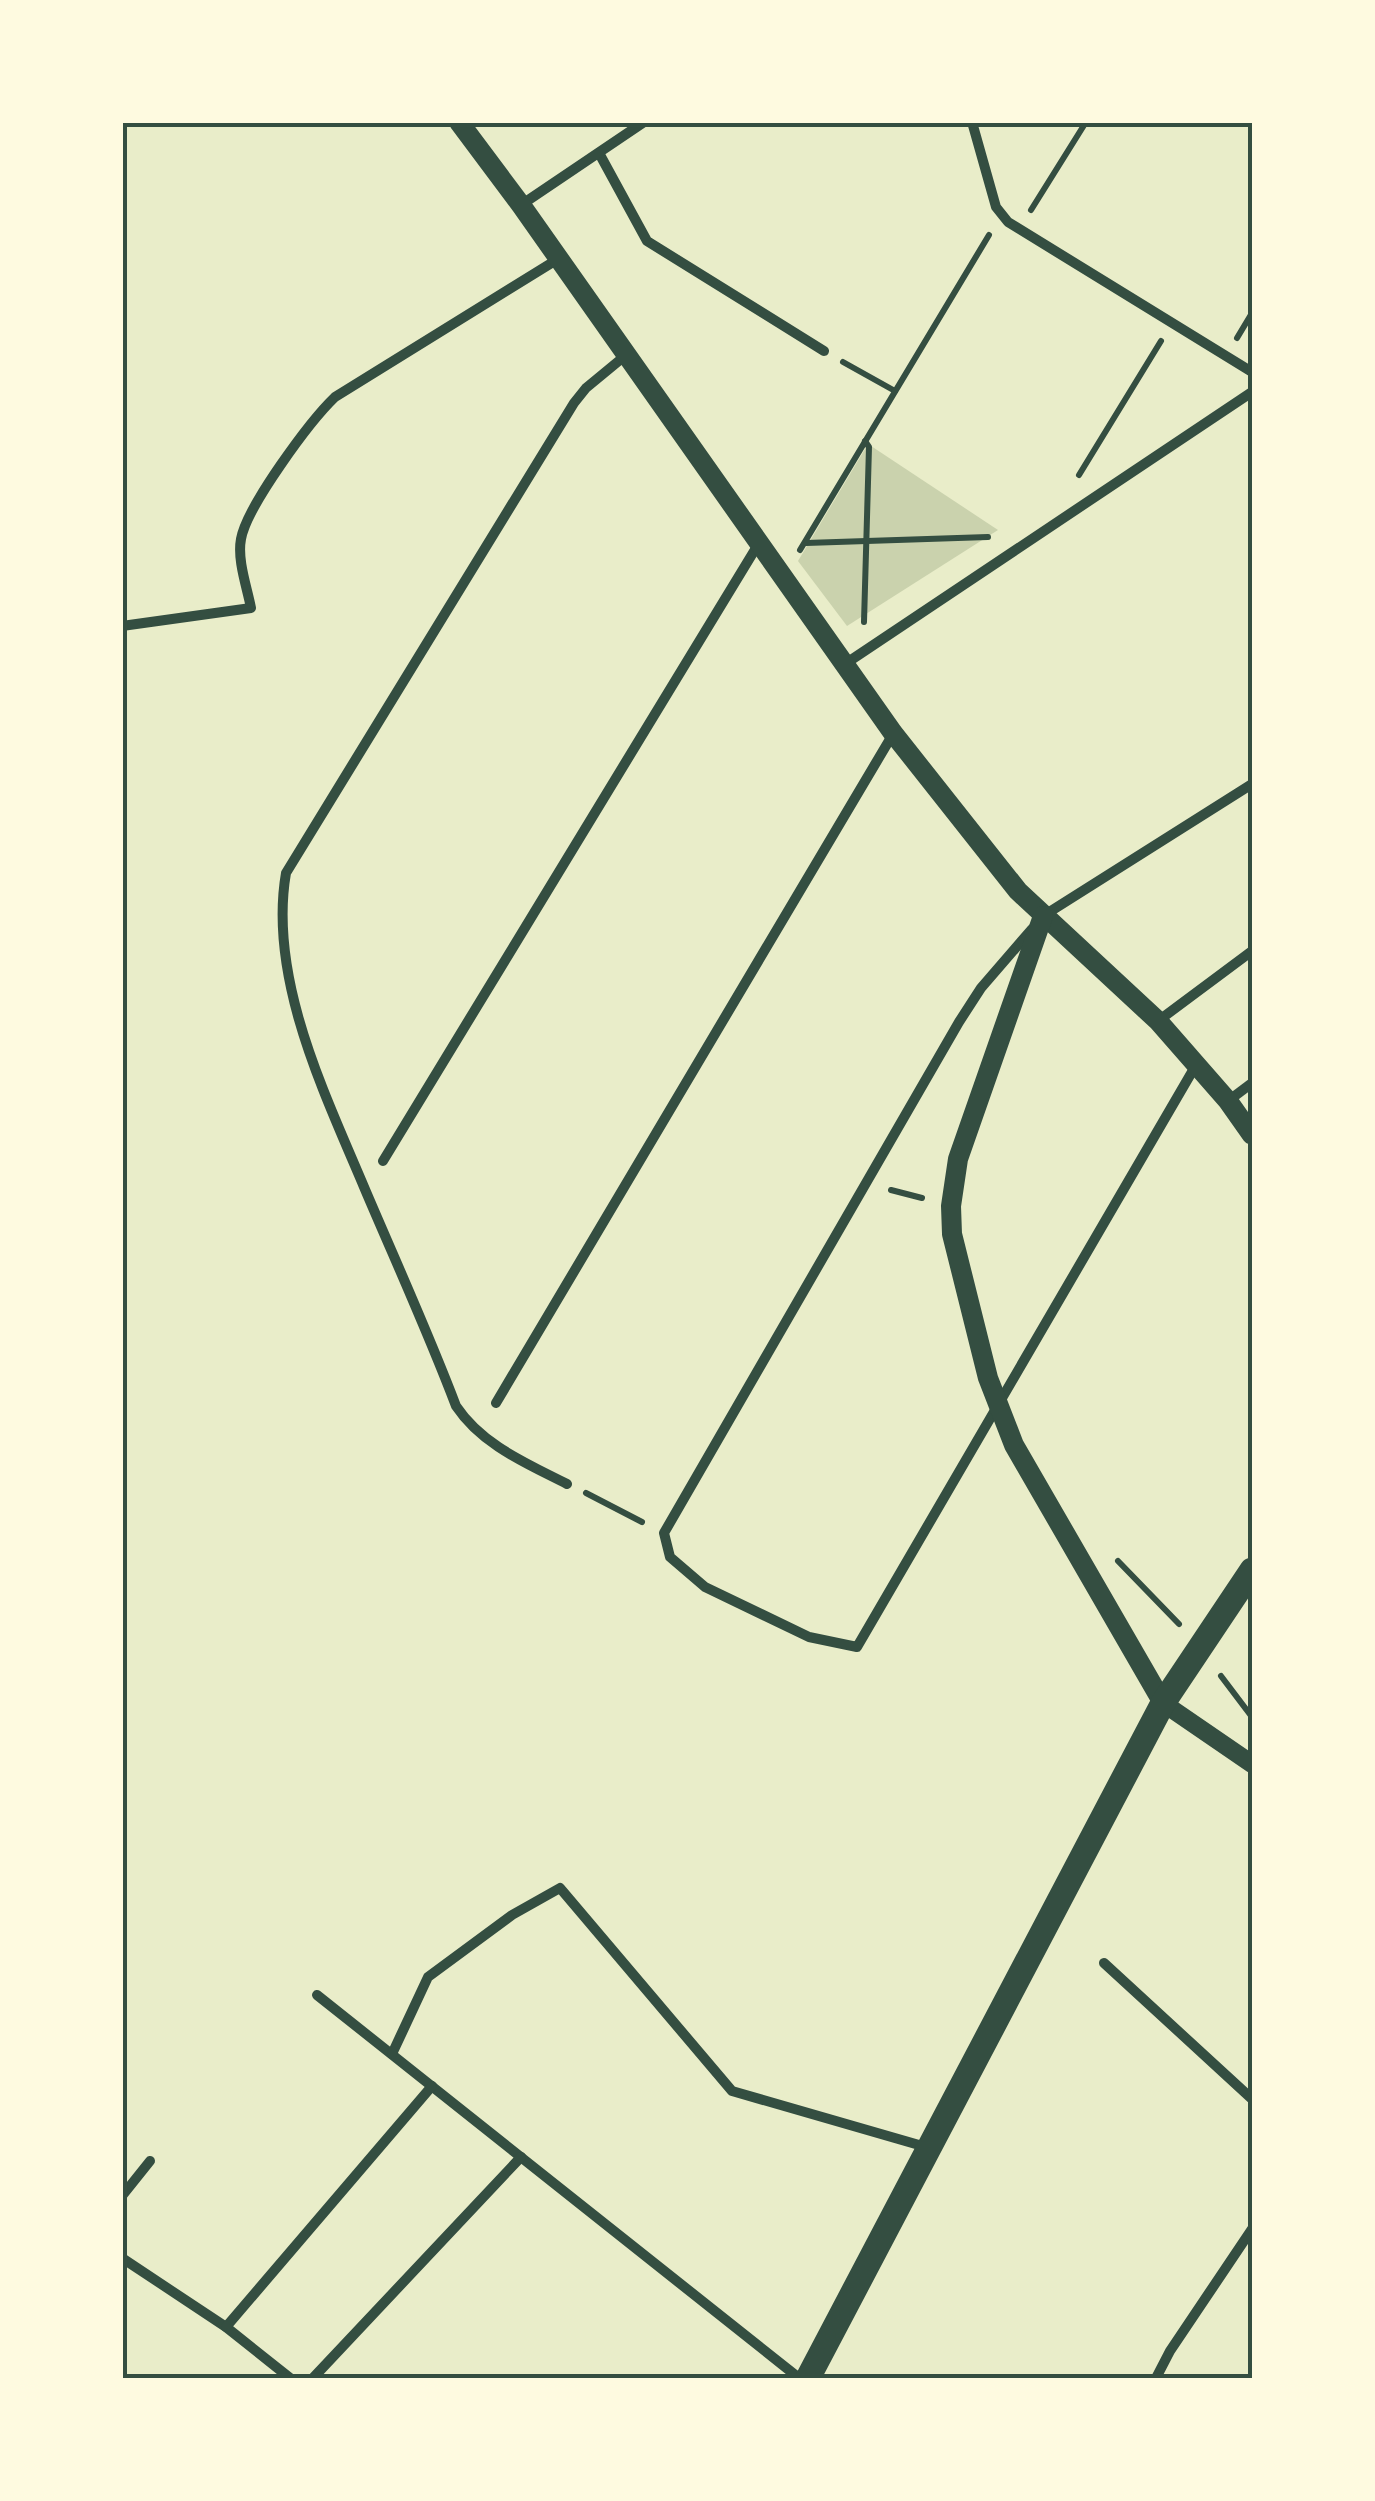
<svg xmlns="http://www.w3.org/2000/svg" width="1375" height="2501" viewBox="0 0 1375 2501" font-family="Karla,sans-serif">
<style>
.green{fill:#cad2ad}
.lines{fill:none;stroke-linecap:round;stroke-linejoin:round}
.path{stroke:#344e41;stroke-width:6}
.minor{stroke:#344e41;stroke-width:10}
.tertiary{stroke:#344e41;stroke-width:18}
.secondary{stroke:#344e41;stroke-width:20}
.primary{stroke:#344e41;stroke-width:25}
.neatline{fill:none;stroke:#344e41;stroke-width:4}
</style>
<rect width="100%" height="100%" fill="#e9edc9"/>
<!-- green -->
<path class="green" d="M868,444l130,86 -151,96 -49,-65z"/>
<g class="lines">
<!-- path -->
<g class="path">
<path d="M1031,210l55,-88"/>
<path d="M1237,338l15,-25"/>
<path d="M843,362l52,29"/>
<path d="M1079,475l82,-134"/>
<path d="M806,543l182,-6"/>
<path d="M800,550l189,-315"/>
<path d="M864,622l5,-175 -4,-6"/>
<path d="M891,1190l31,8"/>
<path d="M586,1493l56,29"/>
<path d="M1118,1561l61,63"/>
<path d="M1221,1676l31,41"/>
</g>
<!-- minor -->
<g class="minor">
<path d="M972,122l24,85 12,15 244,150"/>
<path d="M599,153l48,88 177,110"/>
<path d="M521,205l123,-83"/>
<path d="M122,626l129,-18c-4,-21 -14,-48 -10,-69 6,-33 69,-118 94,-142l223,-138"/>
<path d="M845,664l407,-272"/>
<path d="M1043,916l209,-132"/>
<path d="M1032,929l-51,59 -22,34 -295,511 6,24 35,30 104,50 48,10 339,-582"/>
<path d="M1158,1021l94,-70"/>
<path d="M1228,1101l24,-18"/>
<path d="M383,1161l376,-618"/>
<path d="M496,1403l397,-669"/>
<path d="M567,1484c-41,-21 -85,-39 -111,-78 -28,-74 -61,-146 -92,-219 -40,-95 -96,-209 -78,-314l288,-470 12,-15 40,-33"/>
<path d="M1104,1963l148,136"/>
<path d="M317,1995l482,383"/>
<path d="M392,2054l36,-77 84,-62 48,-27 172,203 194,56"/>
<path d="M122,2196l28,-35"/>
<path d="M122,2258l104,69 64,51"/>
<path d="M226,2327l206,-241"/>
<path d="M313,2378l208,-221"/>
<path d="M1156,2378l14,-27 82,-122"/>
</g>
<!-- tertiary -->
<path class="tertiary" d="M1163,1703l89,61"/>
<!-- secondary -->
<g class="secondary">
<path d="M459,122l62,83 372,528 125,158 140,130 70,80 24,34"/>
<path d="M1043,916l-85,243 -7,47 1,28 36,144 26,67 149,258"/>
</g>
<!-- primary -->
<path class="primary" d="M808,2378l355,-675 89,-133"/>
</g>
<!-- border -->
<rect width="1375" height="2501" fill="none" stroke="#fefae0" stroke-width="250"/>
<rect x="125" y="125" width="1125" height="2251" class="neatline"/>
</svg>
